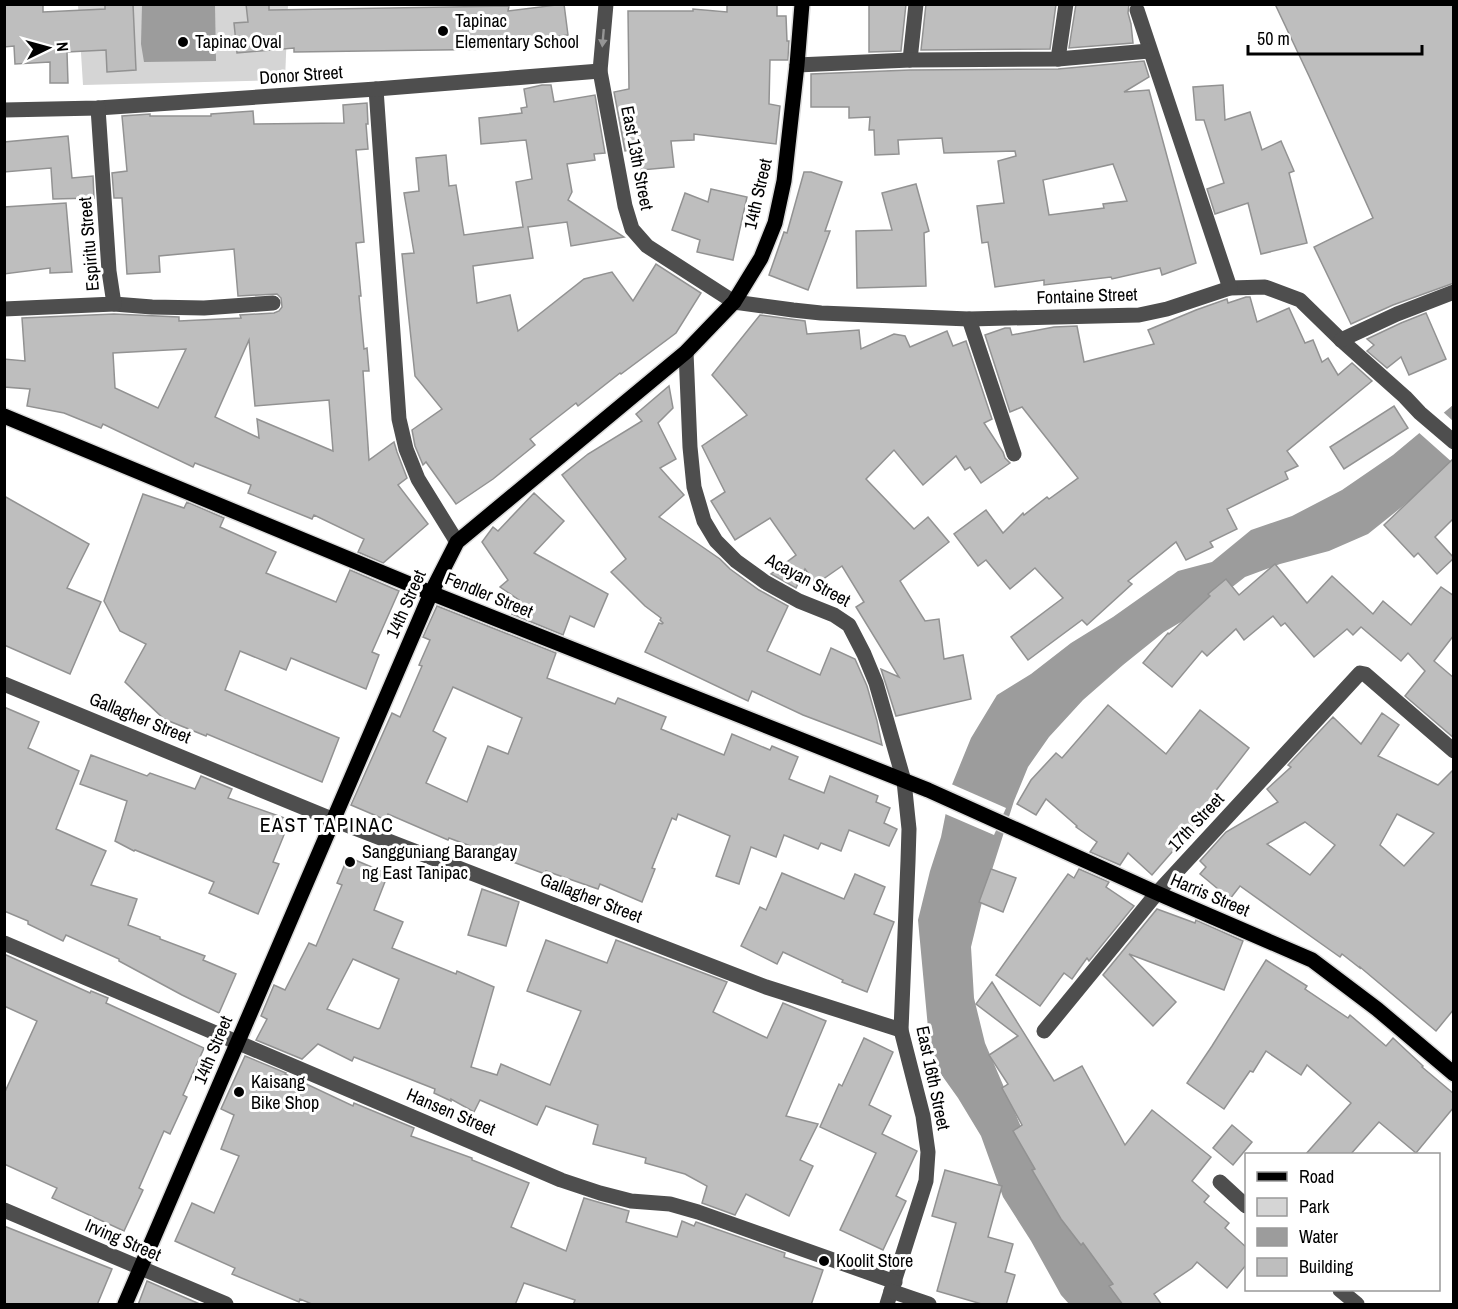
<svg xmlns="http://www.w3.org/2000/svg" width="1458" height="1309" viewBox="0 0 1458 1309" font-family="'Archivo Narrow',sans-serif">
<style>
.green{fill:#d5d5d5}
.water{fill:#9c9c9c}
.pier{fill:#fff}
.building{fill:#bebebe;stroke:#929292;stroke-width:1.5;fill-rule:evenodd}
.lines{fill:none;stroke-linecap:round;stroke-linejoin:round}
.major-casing{stroke:#dbdbdb;stroke-width:18}
.minor{stroke:#4e4e4e;stroke-width:15}
.major{stroke:#000;stroke-width:15}
.oneway{fill:#959595}
.poi-dot{fill:#000;stroke:#fff;stroke-width:2}
.labels{text-anchor:middle;stroke-width:6;stroke-linejoin:round;paint-order:stroke}
.poi-label{font-size:18px;fill:#000;stroke:#fff;text-anchor:start}
.street-label{font-size:18px;fill:#000;stroke:#fff}
.neighbourhood-label{font-size:20px;letter-spacing:1.5px;fill:#000;stroke:#fff}
</style>
<rect width="100%" height="100%" fill="#fff"/>
<!-- green -->
<path class="green" d="M78,5h210l-3,75 -202,5z"/>
<!-- water -->
<g class="water">
<path d="M142,5h73l1,56 -72,1 -3,-18z"/>
<path d="M1453,405v57l-50,44 -35,28 -39,17 -49,13 -35,13 -37,29 -44,26 -41,33 -40,35 -34,37 -21,30 -14,34 -31,97 -12,49 3,51 11,45 61,142 85,119h-62l-8,-9 -30,-54 -28,-44 -22,-61 -23,-38 -20,-28 -10,-42 -10,-108 12,-49 11,-34 10,-50 20,-49 26,-43 34,-21 40,-31 42,-26 65,-46 34,-9 39,-32 41,-14 50,-26 51,-35z"/>
</g>
<!-- pier -->
<g class="pier">
<path d="M1442,411l11,10v42l-36,-32z"/>
<path d="M949,783l57,25 -12,27 -51,-22z"/>
</g>
<!-- building -->
<g class="building">
<path d="M4,4h39v8l62,-3v-5h28l3,66 -29,2 -1,-22 -39,2 1,31h-18v-21l-35,2 -1,-18 -10,1z"/>
<path d="M246,4h23v6l240,-4 -1,5 56,-7 4,31 -60,8v6l-214,3v-4l-57,5 -3,-30 14,-1z"/>
<path d="M727,4h50v12h9l1,25h2l-1,19h-18l-1,44 11,2 -4,38 -82,-10v6l-23,1 3,26 -33,3 -2,-21 -14,2 -11,-59 15,-3 -1,-78h65v-2l34,3z"/>
<path d="M869,4h37l-5,47 -32,1z"/>
<path d="M926,4h130l-6,45 -129,1z"/>
<path d="M1076,4h53l-1,9 3,11 2,19 -64,5z"/>
<path d="M1275,4h179v279l-61,22 -42,19 -37,-77 59,-29 -64,-142z"/>
<path d="M1144,61l5,16 -25,15 25,-2 47,173 -34,12 -2,-7 -48,11 -1,-2 -67,8v-5l-49,7 -7,-45 -6,1 -5,-37 27,-3 -6,-42 18,-5 -1,-5 -71,2 -2,-15 -44,2 1,14 -24,1 -1,-25h-5l1,-13 -21,1v-11h-38v-33l99,-4 148,-1zM1113,164l14,37 -24,3 1,4 -55,7 -6,-35z"/>
<path d="M542,85h9l3,17 41,-7 10,58 -11,1 1,6 -28,4 5,28 -4,8 56,37 -53,9 -4,-24 -39,5 5,31 -60,8 4,37 33,-8 8,36 66,-52 28,-7 21,29 23,-37 45,29 -25,40 -55,41 -1,-1 -42,33 -2,-3 -46,36 5,6 -42,34 -37,25 -30,-42 -3,3 -8,-19 -3,-16 30,-21 -27,-33 -13,-122 12,-1 -10,-60 15,-2 -3,-33 30,-3 3,31 7,-1 8,50 59,-8 -7,-45 16,-3 -6,-39 -45,4 -2,-26 43,-5 -1,-5 6,-1 -3,-18z"/>
<path d="M1223,85l2,35 25,-8 12,38 19,-9 13,30 -5,2 18,70 -46,11 -13,-51 -33,11 -8,-25 17,-6 -20,-63h-8l-3,-33z"/>
<path d="M367,103l1,21h-2l2,25 -12,1 8,92 -8,1 5,53h-2l5,53 3,-1 2,23h-6l6,89 25,-18 3,10 10,26 -9,7 30,39 -45,39 -25,-11 6,-13 -50,-24 -2,4 -64,-26 3,-8 -56,-22 -2,4 -90,-43 -2,4 -37,-15 -37,-7 3,-17 -26,-2v-28l21,2 -3,-43 92,-4 65,3v4l62,-3 -1,-3 34,-2 5,-2 3,-4 -1,-9 -4,-4 -39,2 -4,-47 -75,7 1,16 -33,2 -5,-76h-8l-2,-25 15,-2 -5,-55 28,-2v2h61v-2l42,-3 1,13 90,-1 -1,-18zM249,340l6,66 74,-6 4,51 -76,-32 2,19 -44,-21zM186,349l-28,59 -43,-20 -2,-35z"/>
<path d="M68,136l4,42 21,-2 1,22 -41,1 -2,-31 -47,4v-30z"/>
<path d="M804,172h7l31,10 -17,49h5l-22,59 -39,-15 15,-43 3,1z"/>
<path d="M916,184l13,47 -5,2 2,53 -69,2 -1,-57 36,-1 -10,-37z"/>
<path d="M711,189l36,8 -14,63 -36,-8 3,-12 -28,-10 13,-37 23,9z"/>
<path d="M66,203l6,69 -22,1v-5l-46,6v-67z"/>
<path d="M1246,297h4l7,25 32,-14 16,35 8,-3 9,22 6,-4 10,17 14,-12 20,18 -85,70 11,15 -13,6 3,7 -61,30 10,20 -27,13 3,5 -27,13 -10,-18 -48,39 4,3 -45,41 -5,-5 -54,40 -17,-23 52,-39 -28,-30 -25,21 -24,-29 -8,6 -24,-32 32,-24 17,23 20,-20 1,2 23,-18 2,2 29,-21 -56,-71 -12,5 -25,-77 20,-7h5l2,7 42,-8 23,-1 7,36 70,-18 -6,-14 48,-20 31,-11 1,4z"/>
<path d="M1426,313l20,46 -37,16 -8,-18 -14,11 -20,-17 7,-6 -7,-6 34,-16z"/>
<path d="M760,315l45,6 2,13 52,-4 2,19 33,-15 11,2 5,11 37,-16 6,15 13,-5 26,78 -8,4 19,29 2,6 5,5 -29,20 -11,-16 -5,3 -9,-14 -33,29 -29,-35 -28,29 48,50 14,-12 21,25 -49,39 25,40 14,-2 5,40 19,-4 8,44 -75,17 -15,-47 18,8 -43,-70 8,-5 -22,-36 -26,18 -11,-15 -9,19 -25,-14 25,-19 -26,-37 -35,22 -24,-39 14,-9 -23,-46 45,-31 -35,-40z"/>
<path d="M669,386l4,22 -15,15 18,36 -16,9 24,27 -25,22 61,42 10,10 29,21 29,16 -21,45 53,24 11,-27 24,11 12,27 10,35 5,24 -79,-30 -51,-24 -4,10 -103,-49 14,-29 3,1 1,-1 -3,-3 1,-2 -16,-12 -34,-34 15,-13 -64,-84 26,-21 54,-33 -6,-7z"/>
<path d="M1394,406l14,22 -64,41 -14,-22z"/>
<path d="M1454,458v60l-19,19 19,21 -17,16 -19,-21 -4,4 -30,-32z"/>
<path d="M534,493l30,28 -30,32 74,41 -14,33 -24,-11 -7,19 -51,-21 7,-14 -19,-13 8,-7 -26,-38 11,-15 5,4z"/>
<path d="M143,494l41,14 3,-6 37,16 -4,9 56,25 -10,21 70,29 14,-32 49,21 -27,61 7,3 -13,34 -75,-31 -5,12 -46,-19 -15,39 114,48 -17,44 -115,-48 -1,2 -42,-17 -39,-37 21,-38 -26,-13 -16,-30z"/>
<path d="M4,496l85,48 -22,44 34,14 -31,72 -66,-29z"/>
<path d="M1275,564l32,39 25,-27 41,38 10,-13 28,24 30,-38 13,9v39l-20,26 20,17v60l-49,-42 20,-25 -17,-18 -7,8 -40,-34 -8,8 -6,-6 -33,28 -29,-34 -4,3 -8,-10 -29,24 -8,-11 -29,27 -5,-5 -30,36 -29,-24 25,-30 1,1 41,-38 -2,-2 18,-15 13,16z"/>
<path d="M437,606l119,47 -9,25 68,26 3,-6 48,19 -5,12 63,26 8,-21 38,16 2,-4 26,11 -9,22 35,14 6,-17 48,20 -2,6 14,6 -6,15 13,6 -8,17 -40,-16 -8,21 -20,-8 -3,6 -34,-14 -8,22 -25,-10 -12,37 -23,-8 14,-40 -52,-22 -2,6 -4,-2 -20,50 3,1 -13,33 -42,-18 -2,5 -52,-18 -1,3 -96,-36 -1,2 -60,-26 -2,6 -35,-15 41,-92 8,4 22,-51 -3,-1 11,-25 -7,-3zM453,687l69,31 -14,36 -20,-8 -21,56 -41,-19 20,-45 -13,-7z"/>
<path d="M1108,705l58,49 34,-44 49,38 -35,45 6,5 -39,47 -2,-1 -27,31 -24,-22 -8,12 -30,-13 7,-10 -21,-15 1,-1 -31,-27 -10,16 -19,-11 14,-24 25,-27 6,5z"/>
<path d="M4,707l35,15 -11,26 51,23 -23,58 50,22 -15,34 46,14 -9,26 32,12v2l45,17 -2,4 33,14 -17,39 -37,-18 -63,-34v-2l-53,-24 -3,6 -35,-17v-3l-24,-10z"/>
<path d="M1382,713l17,12 -21,31 60,29 16,-16v240l-18,22 -76,-64v1l-18,-14 -2,3 -100,-71 -10,13 -30,-25 6,-7 -6,-6 26,-29 52,-30 -11,-13 24,-22 -3,-2 45,-48 28,27zM1397,814l37,19 -30,33 -24,-21zM1305,822l30,23 -25,30 -43,-31z"/>
<path d="M91,755l56,21 3,-3 45,16 6,-13 31,13 -4,9 62,22 -17,42 6,2 -21,50 -49,-21 5,-11 -79,-32 -1,1 -19,-10 12,-40 -47,-17z"/>
<path d="M348,857l40,17 -14,36 29,12 -11,26 64,26 1,-3 37,16 -23,80 26,8 4,-11 49,21 31,-74 -54,-20 19,-51 61,23 9,-23 111,42 -14,30 54,26 16,-35 43,18 -40,95 32,8 -18,36 13,6 -24,50 -43,-22 -11,21 -33,-12 5,-17 -22,-12 -40,-11 1,-5 -53,-14 5,-19 -52,-19 -9,19 -57,-25 -6,12 -23,-13v2l-17,-8 1,-4 -81,-32 -2,4 -34,-17 -16,15 -46,-19 11,-21 -6,-3 13,-31 11,5 24,-47 7,3 26,-61 -5,-2zM353,959l46,20 -19,49 -2,1 -51,-20z"/>
<path d="M991,869l25,9 -13,34 -24,-10z"/>
<path d="M1079,869l30,13 -3,5 28,19 -45,55 -2,-3 -15,21 -8,-6 -24,33 -44,-31 72,-101 6,4z"/>
<path d="M782,873l62,26 11,-25 30,13 -11,27 20,8 -27,70 -25,-10 1,-2 -60,-28 -6,12 -36,-18 19,-39 6,3z"/>
<path d="M482,889l37,13 -13,44 -38,-11z"/>
<path d="M1157,909l38,14 1,-3 47,21 -19,49 -95,-36 47,48 -23,24 -50,-51z"/>
<path d="M4,954l86,39 1,-2 17,7 -2,5 98,45 -21,47 4,2 -17,37 -6,-3 -25,57 4,2 -19,41 -72,-33 5,-10 -53,-24v-70l33,-73 -33,-15z"/>
<path d="M1266,960l41,26 -2,3 43,29 2,-3 36,31 7,-8 30,28 -1,1 32,27v13l-38,46 -37,-31 -29,33h-45l46,-52 -44,-38 -6,10 -35,-24 -13,21 -3,-1 -26,38 -37,-26 25,-37z"/>
<path d="M992,982l62,99 28,-15 43,79 27,-35 59,47 -19,24 17,15 -5,6 25,21 -4,5 21,19v18l-19,23 -30,-26 -5,6 -38,26 8,11h-39l-14,-19 4,-2 -30,-41 -2,2 -20,-26 -29,-49 3,-1 -22,-38 9,-6 -20,-37 6,-4 -19,-29 29,-19 -42,-32z"/>
<path d="M864,1038l29,14 -24,53 22,11 -9,18 35,17 -21,45 10,5 -23,49 -43,-20 36,-77 -56,-26 19,-43 3,2z"/>
<path d="M245,1056l41,17 -1,1 68,32 1,-3 60,25 -3,8 61,22v2l57,23 -18,44 55,24 18,-53 45,13 -3,11 51,15 5,-16 12,5 2,-4 89,31 -1,4 39,13 -12,35h-238l2,-5 -51,-17 -9,22h-201l-14,-6 -1,3 -67,-28 3,-6 -60,-27 17,-38 22,10 25,-57 -18,-7 13,-34 -13,-6z"/>
<path d="M1232,1125l20,17 -19,23 -20,-17z"/>
<path d="M945,1170l57,16 -14,51 25,7 -8,28 10,3 -9,30h-21l-48,-14 19,-68 -24,-7z"/>
<path d="M4,1226l108,43 -15,36h-93z"/>
<path d="M147,1281l55,24h-64z"/>
</g>
<g class="lines">
<defs>
<g id="major">
<path d="M4,416l427,177 497,197 229,103 155,67 65,49 77,65"/>
<path d="M125,1304l306,-711 26,-51 229,-190 48,-50 27,-44 14,-35 9,-42 13,-116 5,-61"/>
</g>
</defs>
<!-- major casing -->
<use href="#major" class="major-casing"/>
<!-- minor -->
<g class="minor">
<path d="M606,4l-6,67 25,135 7,23 15,17 87,56 59,8 28,3 148,6 170,-4 28,-6 63,-21 35,-1 35,13 41,40 64,57 15,16 34,29"/>
<path d="M1137,10l93,278"/>
<path d="M1058,59l8,-55"/>
<path d="M910,60l6,-56"/>
<path d="M797,65l113,-5 148,-1 91,-8"/>
<path d="M376,89l23,330 7,30 12,30 39,63"/>
<path d="M4,110l94,-2 278,-19 224,-18"/>
<path d="M114,304l38,3 52,1 69,-5"/>
<path d="M4,309l110,-5 -5,-33 -11,-163"/>
<path d="M969,319l45,135"/>
<path d="M1341,340l56,-26 57,-22"/>
<path d="M686,352l4,95 4,40 10,34 12,20 20,20 29,21 34,19 35,14 15,10 15,29 12,29 28,98 5,48 -1,32 -7,169 22,86 5,36 -2,29 -39,123"/>
<path d="M4,684l330,136 432,167 135,43"/>
<path d="M4,943l557,237 39,13 31,8 39,3 28,8 197,70"/>
<path d="M1044,1031l113,-138 203,-220 5,1 89,77"/>
<path d="M1220,1182l26,24"/>
<path d="M4,1210l222,94"/>
<path d="M1340,1290l17,14"/>
<path d="M891,1291l38,13"/>
</g>
<!-- major -->
<use href="#major" class="major"/>
</g>
<!-- one-way arrows -->
<defs><path id="oneway-solid" d="M-6-.8H1V-3.2L6.5 0L1 3.2V.8H-6Z" transform="scale(1.5)"/></defs>
<use class="oneway" href="#oneway-solid" transform="translate(603 38) rotate(95)"/>
<!-- markers -->
<g class="poi-dot">
<circle cx="443" cy="31" r="6"/>
<circle cx="183" cy="42" r="6"/>
<circle cx="350" cy="862" r="6"/>
<circle cx="239" cy="1092" r="6"/>
<circle cx="824" cy="1261" r="6"/>
</g>
<g class="labels">
<!-- poi labels -->
<g class="poi-label">
<text x="455" y="27">Tapinac<tspan x="455" dy="21">Elementary School</tspan></text>
<text x="195" y="48">Tapinac Oval</text>
<text x="362" y="858">Sangguniang Barangay<tspan x="362" dy="21">ng East Tanipac</tspan></text>
<text x="251" y="1088">Kaisang<tspan x="251" dy="21">Bike Shop</tspan></text>
<text x="836" y="1267">Koolit Store</text>
</g>
<!-- street labels -->
<g class="street-label">
<text transform="translate(301 75) rotate(-4)" y="6">Donor Street</text>
<text transform="translate(637 158) rotate(79)" y="6">East 13th Street</text>
<text transform="translate(758 194) rotate(-77)" y="6">14th Street</text>
<text transform="translate(89 244) rotate(-95)" y="6">Espiritu Street</text>
<text transform="translate(1087 296) rotate(-2)" y="6">Fontaine Street</text>
<text transform="translate(808 580) rotate(28)" y="6">Acayan Street</text>
<text transform="translate(489 595) rotate(22)" y="6">Fendler Street</text>
<text transform="translate(406 604) rotate(-66)" y="6">14th Street</text>
<text transform="translate(140 718) rotate(22)" y="6">Gallagher Street</text>
<text transform="translate(1196 822) rotate(-47)" y="6">17th Street</text>
<text transform="translate(1210 895) rotate(23)" y="6">Harris Street</text>
<text transform="translate(591 898) rotate(21)" y="6">Gallagher Street</text>
<text transform="translate(213 1050) rotate(-67)" y="6">14th Street</text>
<text transform="translate(933 1078) rotate(78)" y="6">East 16th Street</text>
<text transform="translate(451 1112) rotate(23)" y="6">Hansen Street</text>
<text transform="translate(123 1240) rotate(23)" y="6">Irving Street</text>
</g>
<!-- neighbourhood labels -->
<g class="neighbourhood-label">
<text x="327" y="832">EAST TAPINAC</text>
</g>
</g>
<!-- border -->
<rect width="1458" height="1309" fill="none" stroke="#000000" stroke-width="12"/>
<!-- legend -->
<rect x="1245" y="1153" width="195" height="138" fill="#ffffff" stroke="#999999" stroke-width="1.5"/>
<rect x="1257" y="1172" width="30" height="9" fill="#000000" stroke="#999999" stroke-width="1.5"/>
<text x="1299" y="1183" font-size="18" fill="#000000">Road</text>
<rect x="1257" y="1198" width="30" height="18" fill="#d5d5d5" stroke="#999999" stroke-width="1.5"/>
<text x="1299" y="1213" font-size="18" fill="#000000">Park</text>
<rect x="1257" y="1228" width="30" height="18" fill="#9c9c9c" stroke="#999999" stroke-width="1.5"/>
<text x="1299" y="1243" font-size="18" fill="#000000">Water</text>
<rect x="1257" y="1258" width="30" height="18" fill="#bebebe" stroke="#999999" stroke-width="1.5"/>
<text x="1299" y="1273" font-size="18" fill="#000000">Building</text>
<!-- north arrow -->
<g transform="translate(48 48) rotate(85)" stroke="#ffffff" stroke-width="4.5" paint-order="stroke">
<path d="M0-4.5L10 22L0 15L-10 22Z" fill="#000000"/>
<text y="-9" font-size="16" font-weight="bold" text-anchor="middle" fill="#000000">N</text>
</g>
<!-- scale -->
<path d="M1248 45v9h174v-9" fill="none" stroke="#000000" stroke-width="3"/>
<text x="1257" y="45" font-size="18" fill="#000000" stroke="#ffffff" stroke-width="4.5" paint-order="stroke">50 m</text>
</svg>
